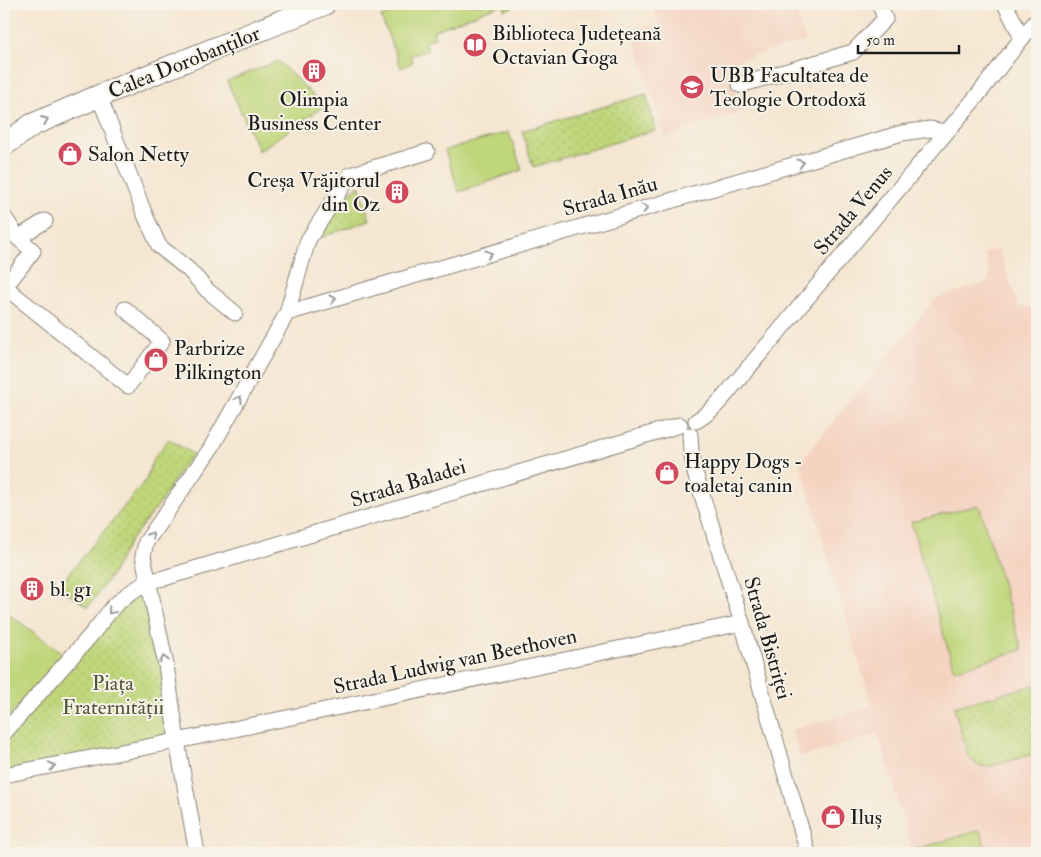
<svg xmlns="http://www.w3.org/2000/svg" width="1041" height="857" viewBox="0 0 1041 857" font-family="'IM FELL Double Pica',serif">
<style>
.built{fill:#f5d3c1}
.green{fill:#c0d67a;stroke:#6e794b}
.park{fill:url(#park-dots);stroke:#6e794b}
.lines{fill:none;stroke-linecap:round;stroke-linejoin:round}
.street-casing{stroke:#888176;stroke-width:17}
.primary-casing{stroke:#888176;stroke-width:24}
.street{stroke:#fff;stroke-width:15}
.primary{stroke:#fff;stroke-width:22}
.oneway{stroke:#999}
.labels{text-anchor:middle;stroke-width:4;stroke-linejoin:round;paint-order:stroke}
.poi-label{font-size:21px;fill:#1c1c1c;stroke:#f7f3e8;text-anchor:start}
.street-label{font-size:21px;fill:#1c1c1c;stroke:#f7f3e8}
.park-label{font-size:21px;fill:#4d5438;stroke:#f7f3e8}
</style>
<defs>
<pattern id="park-dots" width="8" height="8" patternUnits="userSpaceOnUse" patternTransform="scale(1.25)"><rect width="8" height="8" fill="#c0d67a"/><path d="M2 2h.1M6 6h.1" fill="none" stroke="#a4b769" stroke-width="1.8" stroke-linecap="round"/></pattern>
</defs>
<rect width="100%" height="100%" fill="#f7f3e8"/>
<filter id="ink" filterUnits="userSpaceOnUse"><feTurbulence type="fractalNoise" baseFrequency=".02" numOctaves="2"/><feDisplacementMap in="SourceGraphic" scale="10" xChannelSelector="R" yChannelSelector="G"/><feConvolveMatrix kernelMatrix="1 2 1 2 8 2 1 2 1" color-interpolation-filters="sRGB"/></filter>
<filter id="wash" filterUnits="userSpaceOnUse"><feTurbulence type="fractalNoise" baseFrequency=".0096" numOctaves="4" result="noise"/><feDisplacementMap in="SourceGraphic" scale="20" xChannelSelector="R" yChannelSelector="G"/><feGaussianBlur stdDeviation="1.12" result="paint"/><feColorMatrix in="noise" values="0 0 0 0 0 0 0 0 0 0 0 0 0 0 0 0 0 1.4 0 .05"/><feComposite in="paint" operator="in"/></filter>
<g filter="url(#wash)">
<rect width="100%" height="100%" fill="#f5e6d1"/>
<!-- built -->
<g class="built">
<path d="M651,4h142l12,37 -78,22 15,48 -76,26 -35,-107 27,-8z"/>
<path d="M998,249l21,58h18v546h-124l-35,-119 -78,23 -8,-27 80,-24 -72,-244 135,-163 52,-17 3,-10 -5,-19z"/>
</g>
<!-- green -->
<g class="green">
<path d="M414,4h97l1,3 -7,3 -2,-6 -70,27 2,7 -10,4 3,8 -18,6 3,6 -12,6 -20,-51z"/>
<path d="M278,61l46,45 -65,45 -32,-70z"/>
<path d="M509,132l13,38 -63,22 -14,-42z"/>
<path d="M979,505l43,145 -68,20 -43,-148z"/>
<path d="M4,611l61,44 -61,67z"/>
<path d="M980,830l7,23h-69l-1,-4z"/>
</g>
<!-- park -->
<g class="park">
<path d="M646,94l10,36 -123,37 -11,-36z"/>
<path d="M359,185l11,35 -56,20 22,-35z"/>
<path d="M169,439l24,15 -12,15 -21,34 -30,38 -18,33 -24,33 -30,-20 88,-107 7,-21z"/>
<path d="M149,581l28,160 -173,34v-42l60,-68z"/>
<path d="M1037,684v69l-49,14 -10,-1 -10,-9 -14,-50z"/>
</g>
</g>
<g filter="url(#ink)">
<g class="lines">
<defs>
<g id="street">
<path d="M1005,4l17,34"/>
<path d="M740,85l113,-33 32,-33 -5,-15"/>
<path d="M99,96l46,119 14,31 30,24 18,20 28,23"/>
<path d="M4,217l14,21 27,-17"/>
<path d="M18,238l15,13 -28,36 123,99 34,-45 -37,-32"/>
<path d="M287,313l615,-180 28,-4 16,3"/>
<path d="M696,421c11,-6 18,-13 26,-22l255,-303 45,-58 15,-18"/>
<path d="M690,435l1,15 4,23 47,150 66,230"/>
<path d="M4,733l87,-98 23,-29 14,-12 21,-13 15,-3 516,-153"/>
<path d="M4,775l173,-34 565,-118"/>
<path d="M197,853l-20,-112 -11,-76 -23,-109 3,-14 65,-94 76,-135 21,-73 42,-65 77,-23"/>
</g>
<path id="primary" d="M4,145l28,-20 67,-29 225,-92"/>
</defs>
<!-- street casing -->
<use href="#street" class="street-casing"/>
<!-- primary casing -->
<use href="#primary" class="primary-casing"/>
<!-- street -->
<use href="#street" class="street"/>
<!-- primary -->
<use href="#primary" class="primary"/>
</g>
<!-- one-way arrows -->
<defs><path id="oneway-chevron" d="M-2-3.5L2.5 0L-2 3.5" fill="none" stroke-width="1.6" stroke-linecap="round" stroke-linejoin="round" transform="scale(1.25)"/></defs>
<g class="oneway">
<use href="#oneway-chevron" transform="translate(45 120) rotate(-23)"/>
<use href="#oneway-chevron" transform="translate(801 163) rotate(-16)"/>
<use href="#oneway-chevron" transform="translate(645 208) rotate(-16)"/>
<use href="#oneway-chevron" transform="translate(489 254) rotate(-16)"/>
<use href="#oneway-chevron" transform="translate(333 299) rotate(-16)"/>
<use href="#oneway-chevron" transform="translate(239 399) rotate(-61)"/>
<use href="#oneway-chevron" transform="translate(151 535) rotate(-57)"/>
<use href="#oneway-chevron" transform="translate(111 611) rotate(130)"/>
<use href="#oneway-chevron" transform="translate(164 659) rotate(-101)"/>
<use href="#oneway-chevron" transform="translate(52 766) rotate(-11)"/>
</g>
</g>
<!-- icons -->
<defs>
<symbol id="library-disc" viewBox="-11 -11 22 22"><circle r="9.5" fill="#d1495b" stroke="#f7f3e8"/><path d="M-6-4Q-3-5.5-.7-3.5V5Q-3 3-6 4ZM6-4Q3-5.5 .7-3.5V5Q3 3 6 4Z" fill="#fff"/></symbol>
<symbol id="building-disc" viewBox="-11 -11 22 22"><circle r="9.5" fill="#d1495b" stroke="#f7f3e8"/><path d="M-4-6H4V6H1V3H-1V6H-4ZM-2.5-4.3h1.7v1.8h-1.7ZM.8-4.3h1.7v1.8H.8ZM-2.5-1h1.7V.8h-1.7ZM.8-1h1.7V.8H.8Z" fill="#fff"/></symbol>
<symbol id="university-disc" viewBox="-11 -11 22 22"><circle r="9.5" fill="#d1495b" stroke="#f7f3e8"/><path d="M0-5L7-2L0 1L-7-2ZM-4 1L0 2.5L4 1V4Q0 6-4 4Z" fill="#fff"/></symbol>
<symbol id="shop-disc" viewBox="-11 -11 22 22"><circle r="9.5" fill="#d1495b" stroke="#f7f3e8"/><path d="M-5-2.5h2.3a2.7 3.5 0 0 1 5.4 0H5L5.5 6h-11ZM-1.5-2.5h3a1.5 2.3 0 0 0-3 0Z" fill="#fff"/></symbol>
</defs>
<g fill-rule="evenodd">
<use href="#library-disc" x="461" y="31" width="28" height="28"/>
<use href="#building-disc" x="300" y="57" width="28" height="28"/>
<use href="#university-disc" x="678" y="73" width="28" height="28"/>
<use href="#shop-disc" x="56" y="140" width="28" height="28"/>
<use href="#building-disc" x="383" y="178" width="28" height="28"/>
<use href="#shop-disc" x="142" y="346" width="28" height="28"/>
<use href="#shop-disc" x="653" y="459" width="28" height="28"/>
<use href="#building-disc" x="18" y="575" width="28" height="28"/>
<use href="#shop-disc" x="819" y="803" width="28" height="28"/>
</g>
<g class="labels">
<!-- poi labels -->
<g class="poi-label">
<text x="492" y="40">Biblioteca Județeană<tspan x="492" dy="24">Octavian Goga</tspan></text>
<text x="710" y="82">UBB Facultatea de<tspan x="710" dy="24">Teologie Ortodoxă</tspan></text>
<text x="314" y="106" text-anchor="middle">Olimpia<tspan x="314" dy="24">Business Center</tspan></text>
<text x="88" y="161">Salon Netty</text>
<text x="380" y="187" text-anchor="end">Creșa Vrăjitorul<tspan x="380" dy="24">din Oz</tspan></text>
<text x="174" y="355">Parbrize<tspan x="174" dy="24">Pilkington</tspan></text>
<text x="684" y="468">Happy Dogs -<tspan x="684" dy="24">toaletaj canin</tspan></text>
<text x="50" y="596">bl. g1</text>
<text x="850" y="824">Iluș</text>
</g>
<!-- street labels -->
<g class="street-label">
<text transform="translate(184 62) rotate(-22)" y="7">Calea Dorobanților</text>
<text transform="translate(610 196) rotate(-16)" y="7">Strada Inău</text>
<text transform="translate(853 210) rotate(-50)" y="7">Strada Venus</text>
<text transform="translate(408 483) rotate(-17)" y="7">Strada Baladei</text>
<text transform="translate(768 638) rotate(74)" y="7">Strada Bistriței</text>
<text transform="translate(455 661) rotate(-12)" y="7">Strada Ludwig van Beethoven</text>
</g>
<!-- park labels -->
<g class="park-label">
<text x="113" y="690">Piața<tspan x="113" dy="24">Fraternității</tspan></text>
</g>
</g>
<!-- margin -->
<rect width="1041" height="857" fill="none" stroke="#f7f3e8" stroke-width="20"/>
<!-- scale -->
<path d="M858 45v8h101v-8" fill="none" stroke="#1c1c1c" stroke-width="2.5"/>
<text x="866" y="45" font-size="15" fill="#1c1c1c" stroke="#f7f3e8" stroke-width="4" paint-order="stroke">50 m</text>
</svg>
